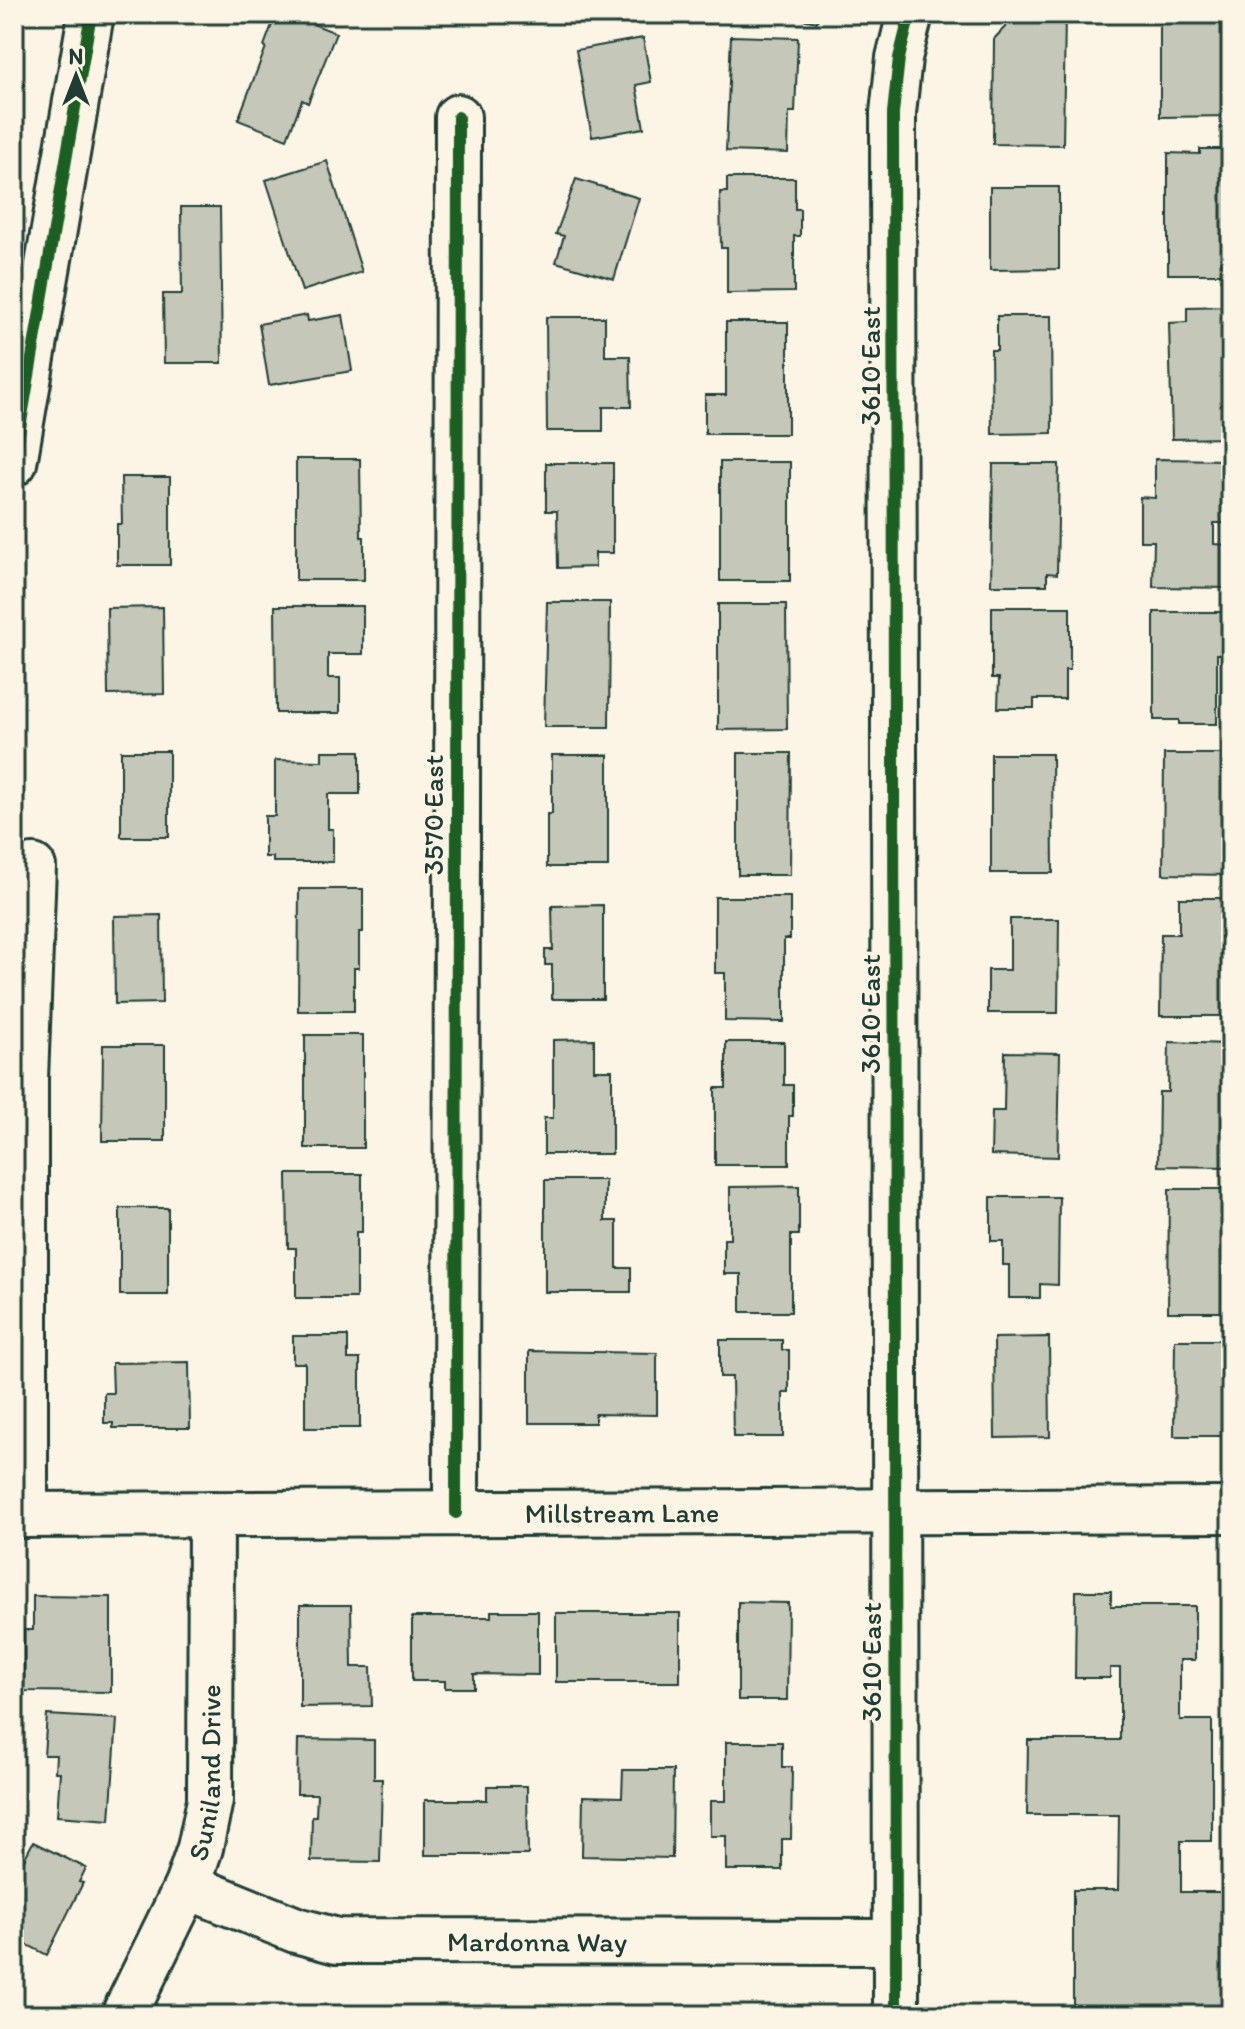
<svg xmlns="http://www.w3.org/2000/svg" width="1245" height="2029" viewBox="0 0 1245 2029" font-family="Itim,sans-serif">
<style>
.building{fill:#c5c7b9;stroke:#1f3d34;stroke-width:2}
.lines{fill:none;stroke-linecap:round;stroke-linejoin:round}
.minor-casing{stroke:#1f3d34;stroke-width:50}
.primary-casing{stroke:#1f3d34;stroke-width:50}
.minor{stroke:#fcf5e5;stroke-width:44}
.primary{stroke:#fcf5e5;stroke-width:44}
.cycleway-casing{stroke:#fcf5e5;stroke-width:17}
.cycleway{stroke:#1b5e20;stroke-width:12}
.labels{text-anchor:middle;stroke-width:7;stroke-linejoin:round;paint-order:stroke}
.street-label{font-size:28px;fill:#1f3d34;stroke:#fcf5e5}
</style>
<rect width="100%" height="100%" fill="#fcf5e5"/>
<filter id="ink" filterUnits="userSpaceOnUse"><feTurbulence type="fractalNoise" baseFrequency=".0125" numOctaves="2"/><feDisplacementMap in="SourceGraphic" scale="16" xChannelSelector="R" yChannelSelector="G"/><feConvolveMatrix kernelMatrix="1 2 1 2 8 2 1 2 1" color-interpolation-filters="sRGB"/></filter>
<g filter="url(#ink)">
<!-- building -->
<g class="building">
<path d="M276,14h12l48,19 -28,70 -6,-3 -15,39 -49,-19 28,-73 -2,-1z"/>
<path d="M777,14h42l-2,8z"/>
<path d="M1017,14h48l-2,131 -70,-1 1,-105z"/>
<path d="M1160,14h71v102l-71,1z"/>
<path d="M731,36l67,2 -3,74h-6l-1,41 -62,-2z"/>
<path d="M643,38l8,44 -15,3 8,43 -52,9 -16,-87z"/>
<path d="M1200,149h31v125h-63v-121l32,1z"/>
<path d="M327,161l35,111 -60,19 -36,-111z"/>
<path d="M727,178h68v31h5v27h-6v56l-67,1v-45h-6l-1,-56h7z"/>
<path d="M576,179l63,19 -25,81 -58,-17 8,-26 -8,-2z"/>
<path d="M990,187h69v82l-69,1z"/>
<path d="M181,207h39l2,156h-58l-1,-69h19z"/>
<path d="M1231,306v132l-59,1 -3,-116 18,-1v-15z"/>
<path d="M307,315l1,6 35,-6 9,56 -83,14 -10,-61z"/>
<path d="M997,316h54l1,117 -60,1 -1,-84h6z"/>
<path d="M546,317h59v39h25l1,51h-28v24h-56z"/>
<path d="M726,322h62v112h-83v-39h21z"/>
<path d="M296,459h64l1,78h3v43h-68z"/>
<path d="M1155,459l76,1v63h-17v21l17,1v43l-78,-1 1,-46h-14v-44l15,1z"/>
<rect x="720" y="462" width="70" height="119"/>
<path d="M546,463h67v90h-18v14l-37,1 -1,-57h-11z"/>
<path d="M993,464h66l-2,110 -10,-1v12h-56z"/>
<path d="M121,477h49v88h-53v-41h5z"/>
<path d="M547,602h63l-1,125h-65z"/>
<path d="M718,604h68l1,125 -69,1z"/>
<path d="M275,606h88v48h-35v24h12v35h-64z"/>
<path d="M163,607l1,87 -56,1 -1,-87z"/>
<path d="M992,607h78v63h-5v29h-31v9h-36l1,-30h-7z"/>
<path d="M1154,612h77v42h-14v70h-38v-4h-25z"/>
<rect x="121" y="751" width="48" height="86"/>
<path d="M322,751h38v43h-32v35h5v33h-60v-5h-8v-41h10v-56l47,1z"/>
<path d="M738,753h53l-1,122h-52z"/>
<path d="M991,754h61l1,119h-62z"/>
<path d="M1164,754h67v121l-68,-1z"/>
<path d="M552,755h56v112h-61v-53h5z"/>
<path d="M299,889h64v43h-4v36h-5v43h-56z"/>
<path d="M715,897h75v42h-6v83l-59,-1v-48h-10z"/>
<path d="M1179,898h52v79h-5v39h-66l1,-82h18z"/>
<path d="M603,905v94h-51v-34h-7v-15h8l-1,-44z"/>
<path d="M161,915l1,88 -47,1 -1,-88z"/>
<path d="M1010,919h49l-1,94h-70v-43h22z"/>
<rect x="305" y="1035" width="58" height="113"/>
<path d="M594,1039v31h18v84h-68v-36h9v-78z"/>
<path d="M726,1042h58v43h9v31h-4v49h-74v-77h11z"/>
<path d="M1169,1042l60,2 -1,78h3v45l-73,-1 1,-74h9z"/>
<path d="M103,1045h62v96h-63z"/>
<path d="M1005,1052l55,1 -2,104 -67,-2 1,-44h12z"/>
<path d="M287,1174h75v58h-6v66h-60v-50h-8z"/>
<path d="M545,1180h60v41h12v47h14v24h-86z"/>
<path d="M799,1186v49h-8v77h-50v-38h-17v-35h6v-52z"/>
<path d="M1169,1189h56v42h6v81h-63z"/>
<path d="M991,1197h68l-1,88 -18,-1v14h-31v-33h-6v-24h-12z"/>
<rect x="120" y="1208" width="48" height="87"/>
<path d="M293,1336h55v23h12v69h-55v-65h-12z"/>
<path d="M1049,1337l1,100 -55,1 -1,-100z"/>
<path d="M720,1340h62v10h7v43h-6v44h-50l-1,-60h-12z"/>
<path d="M1175,1340h56l-1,50h-5l-1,46h-50z"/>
<path d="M529,1351l128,2v62l-62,-1v9h-66z"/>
<path d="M189,1362l1,66h-77v-5h-9v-30h9l-1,-30z"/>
<path d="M1076,1591h35v15h84v54h-15v60h32v121h-31v51h48v123h-156v-125h45l1,-75h-92l1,-75h92v-72h-10v10h-35z"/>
<path d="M33,1596l78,1v95l-87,-1v-61h9z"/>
<path d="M738,1602l50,1 -1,97h-49z"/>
<path d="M300,1605h51l1,62h19l1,39 -72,1z"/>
<path d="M491,1611h47v64l-64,-1v14h-29v-7h-33v-64h79z"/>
<rect x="556" y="1613" width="124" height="69"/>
<path d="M47,1715l70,4 -7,101 -53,-4 3,-44h-5l1,-17h-12z"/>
<path d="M298,1739l76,1v39h8l-2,83 -69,-1 1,-45h4l1,-22h-20z"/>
<path d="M726,1742h56v25h10l-1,72h-9v31h-56v-34h-16v-35h16z"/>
<path d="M623,1770h50l-1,88 -90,-2 1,-60 39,1z"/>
<path d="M487,1786h40l1,69h-103v-55h62z"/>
<path d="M33,1842l53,26 -7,14 4,1 -36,72 -33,-17v-27l7,-15 -7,-4v-13z"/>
</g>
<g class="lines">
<defs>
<g id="minor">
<path d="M456,1513l2,-1396"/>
<path id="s1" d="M14,1515l1217,-5"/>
<path d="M25,1515v-436l8,-212"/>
<path id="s2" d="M187,1886l109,44 41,11 559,1"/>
<path id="s3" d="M124,2015l63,-129 13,-38 10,-48 1,-286"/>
<path d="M896,2015l-3,-1902 6,-55 11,-44"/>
</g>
<path id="primary" d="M14,463l77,-449"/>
</defs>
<!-- minor casing -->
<use href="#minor" class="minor-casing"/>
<!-- primary casing -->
<use href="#primary" class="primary-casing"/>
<!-- minor -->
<use href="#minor" class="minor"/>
<!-- primary -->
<use href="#primary" class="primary"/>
<defs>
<g id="cycleway">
<path d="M14,463l77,-449"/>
<path d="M456,1513l2,-1396"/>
<path d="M896,2015l-3,-1902 6,-55 11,-44"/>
</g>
</defs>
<!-- cycleway casing -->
<use href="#cycleway" class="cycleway-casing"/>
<!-- cycleway -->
<use href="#cycleway" class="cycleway"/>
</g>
</g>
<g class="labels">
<!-- street labels -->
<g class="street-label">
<text transform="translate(870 366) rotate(-90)" y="10">3610 East</text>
<text transform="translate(433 815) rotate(-90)" y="10">3570 East</text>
<text transform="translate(870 1014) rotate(-90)" y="10">3610 East</text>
<text dy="10" stroke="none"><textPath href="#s1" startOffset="608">Millstream Lane</textPath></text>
<text transform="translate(871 1662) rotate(-90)" y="10">3610 East</text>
<text dy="10" stroke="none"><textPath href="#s3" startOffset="260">Suniland Drive</textPath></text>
<text dy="10" stroke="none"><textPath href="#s2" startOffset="360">Mardonna Way</textPath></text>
</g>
</g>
<!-- margin -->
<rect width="1245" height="2029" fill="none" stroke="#fcf5e5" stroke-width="48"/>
<rect x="24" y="24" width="1197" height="1981" fill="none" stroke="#1f3d34" stroke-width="3" filter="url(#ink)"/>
<!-- north arrow -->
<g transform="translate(76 76)" stroke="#fcf5e5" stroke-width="6" paint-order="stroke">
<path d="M0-6L14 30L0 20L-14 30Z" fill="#1f3d34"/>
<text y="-12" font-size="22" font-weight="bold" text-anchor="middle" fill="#1f3d34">N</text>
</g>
</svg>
